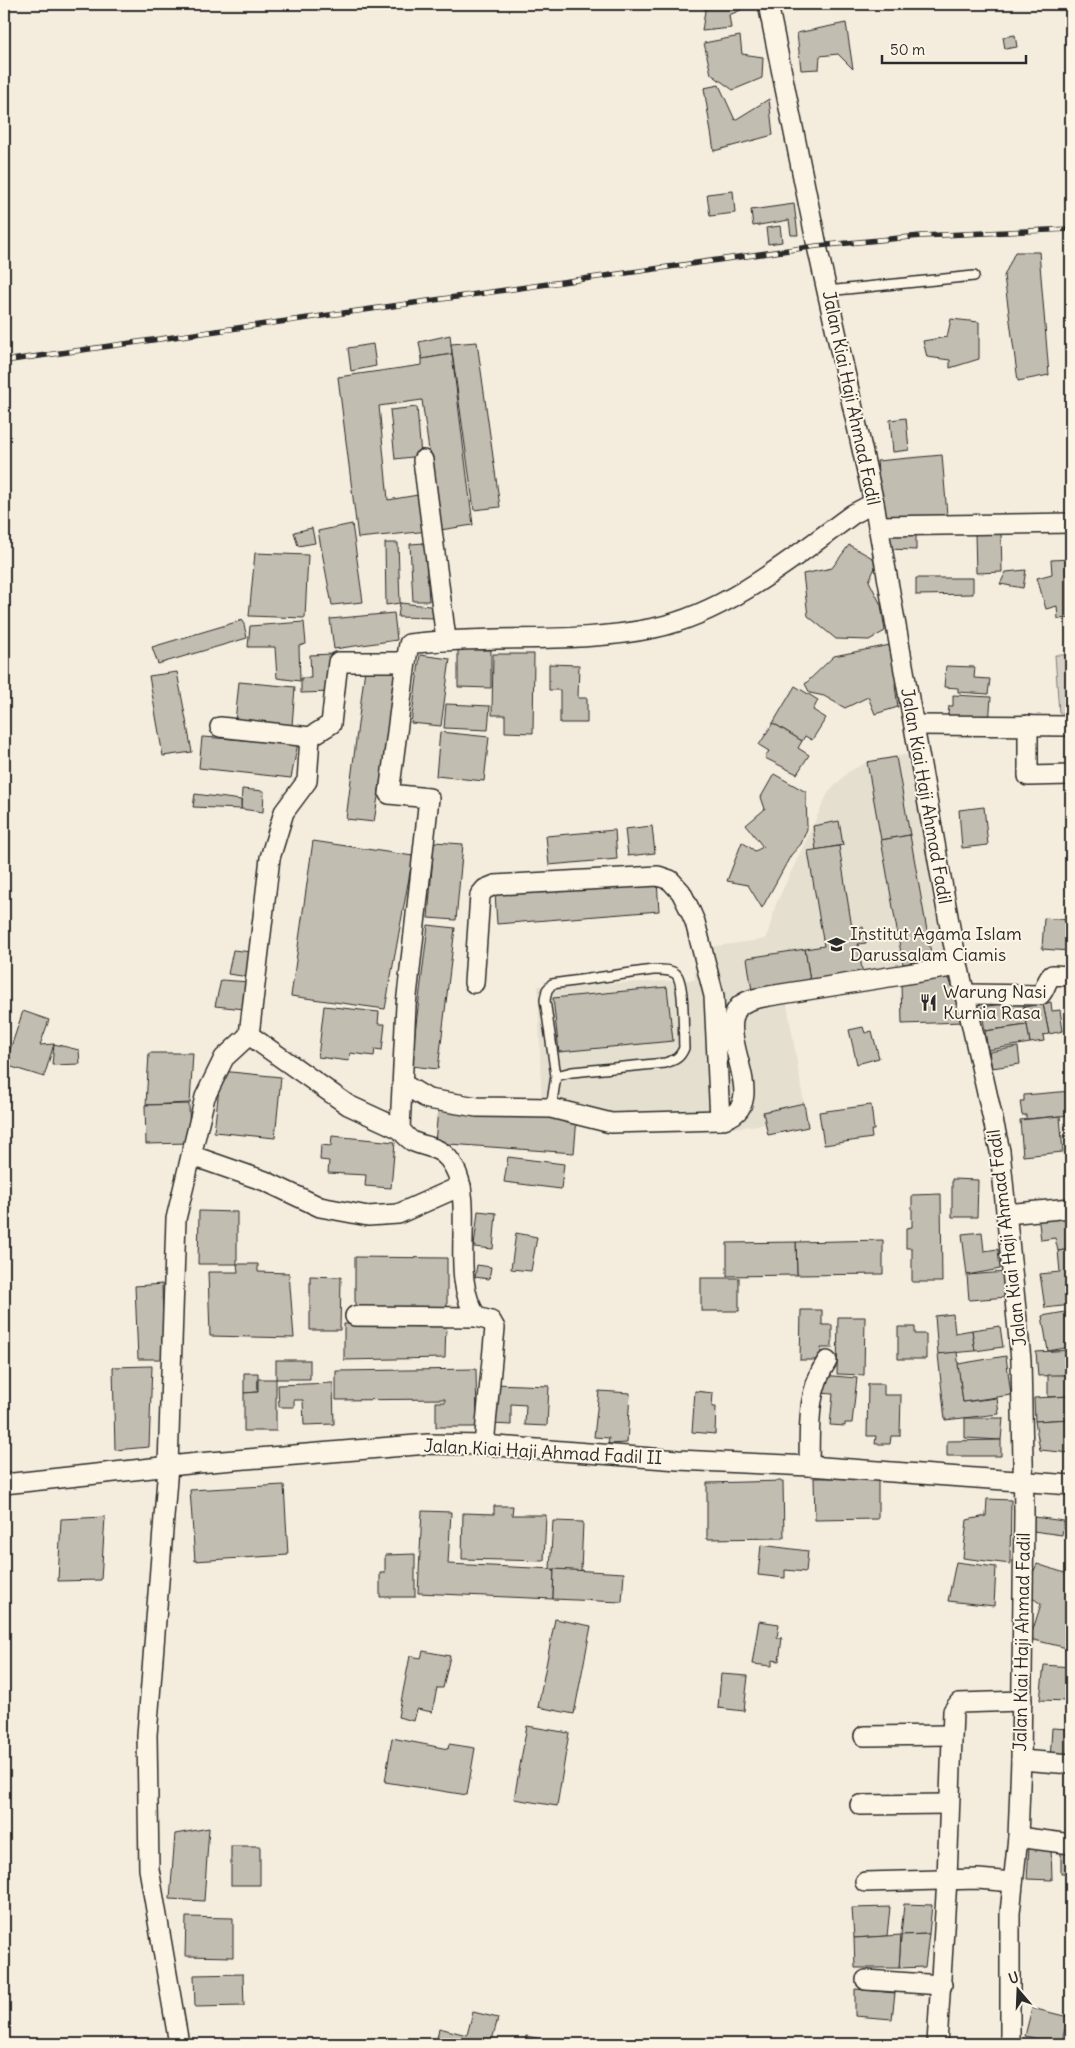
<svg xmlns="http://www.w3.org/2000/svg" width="1075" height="2048" viewBox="0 0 1075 2048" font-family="Delius,sans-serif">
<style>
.built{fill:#e5dfd0}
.green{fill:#d6d1c4;stroke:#807e78}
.building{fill:#c2bdb1;stroke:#2b2b2b}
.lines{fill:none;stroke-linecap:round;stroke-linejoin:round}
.lane-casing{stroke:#2b2b2b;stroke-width:12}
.street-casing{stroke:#2b2b2b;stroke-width:22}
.lane{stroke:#fcf5e5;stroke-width:9}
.street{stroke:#fcf5e5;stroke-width:19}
.rail-casing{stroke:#2b2b2b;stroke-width:5.5}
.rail{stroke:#fcf5e5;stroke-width:4;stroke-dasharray:11;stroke-linecap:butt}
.labels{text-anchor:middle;stroke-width:4;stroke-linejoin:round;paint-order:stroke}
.street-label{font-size:18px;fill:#2b2b2b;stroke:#fcf5e5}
.poi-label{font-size:18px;fill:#2b2b2b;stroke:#fcf5e5;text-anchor:start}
</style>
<rect width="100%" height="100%" fill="#f4edde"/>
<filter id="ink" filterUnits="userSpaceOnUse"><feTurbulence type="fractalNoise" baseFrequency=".02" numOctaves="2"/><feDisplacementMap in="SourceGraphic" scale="10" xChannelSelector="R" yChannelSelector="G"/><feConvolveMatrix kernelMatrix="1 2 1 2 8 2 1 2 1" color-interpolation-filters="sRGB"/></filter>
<g filter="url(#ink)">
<!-- built -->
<path class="built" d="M909,754l40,223 -63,5 -100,16 18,105 -40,9 2,12 -48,6 -96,1 -80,-12 -4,-133 157,-6 -1,-31 72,-10 10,-35 52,-111 20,-21 19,-10z"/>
<!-- green -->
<path class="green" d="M1055,655h16v58h-12z"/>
<!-- building -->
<g class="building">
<path d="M706,4h36l-1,6 -12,5 2,13 -29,3z"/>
<path d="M846,23l7,46 -15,-15 -18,2 -1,13 -18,1 -4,-37z"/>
<path d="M1015,35l2,12 -12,2 -2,-12z"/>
<path d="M740,36l2,18 21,3 -1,21 -29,12 -22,-16 -7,-31z"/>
<path d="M719,85l16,35 34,-21 4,36 -59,16 -10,-63z"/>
<path d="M733,191l2,22 -25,3 -3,-22z"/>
<path d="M794,204l4,31h-7l-2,-15 -36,6 -2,-16z"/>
<path d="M780,226l2,16 -14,2 -2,-16z"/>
<path d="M1015,252h24l10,123 -31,6 -14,-105z"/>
<path d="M951,319l28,3v37l-29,9v-8l-23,-3 -4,-16 24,-4z"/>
<path d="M450,335l2,19 -30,5 -3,-17z"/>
<path d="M477,342l23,165 -26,3 -23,-166z"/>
<path d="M373,344l3,22 -25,5 -3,-23z"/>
<path d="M452,354l21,171 -33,5 -18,-130 -43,6 9,94 36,-6 5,37 -71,7 -20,-161 84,-12v-6z"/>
<path d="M417,407l4,49 -26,3 -5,-49z"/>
<path d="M906,418l3,32 -16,2 -3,-32z"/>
<path d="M942,455l5,60 -65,5 -5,-59z"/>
<path d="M352,524l11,78 -31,3 -14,-74z"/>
<path d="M993,527v7l8,-1 1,39 -26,1 -1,-39h6v-6z"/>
<path d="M312,528l3,15 -17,3 -4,-14z"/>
<path d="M888,530h28v20l-29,-1z"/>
<path d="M385,543h13l2,60 -14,2z"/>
<path d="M425,543l4,58h-16l-3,-57z"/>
<path d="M849,545l29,16 -9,20 12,24 4,26 -16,9 -33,-1 -28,-23 -5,-42 29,-6z"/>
<path d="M255,553l53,2 -3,63 -56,-2z"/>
<path d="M1071,559v59l-13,1 -1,-13 -11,3 -9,-31 15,-4 -1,-14z"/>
<path d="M1026,570l-3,18 -23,-4 6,-12z"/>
<path d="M916,578h57v16l-57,1z"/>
<path d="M400,603l39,4 -2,11 -39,-1z"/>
<path d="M394,613l3,27 -63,9 -4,-30z"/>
<path d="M243,620l4,18 -89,26 -6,-17z"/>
<path d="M304,622l2,22 -7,2 1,35 -23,-3 -2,-31h-27l2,-21z"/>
<path d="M890,645l6,32 -1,9 3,21 -23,7 -7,-17 -23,11 -21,-12 -14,-3 -5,-9 29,-28z"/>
<path d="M458,649l33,1v38l-33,-1z"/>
<path d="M332,654l1,38 -32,1v-15h10l-1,-23z"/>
<path d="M493,654h41l-1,79 -28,-1v-17h-13z"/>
<path d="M420,655l30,4 -9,67 -30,-3z"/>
<path d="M549,664l30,1 -1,33h9v25h-27v-33h-11z"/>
<path d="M946,666l29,1 -1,11 16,1 -2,15 -30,-2v-4l-14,-1z"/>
<path d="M365,669l33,1 -24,152 -28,-3z"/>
<path d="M177,672l15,80 -29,4 -14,-80z"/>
<path d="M239,682l56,5 -3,39 -57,-4z"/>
<path d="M795,686l23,14 -5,10 13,8 -14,22 -7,-4 -3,5 -29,-18z"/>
<path d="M953,695l38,2 -2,27 -42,-2 2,-16h4z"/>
<path d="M446,704l44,2 -2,24 -44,-2z"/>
<path d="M773,723l29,18 -4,7 11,7 -12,19 -32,-16 4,-7 -10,-6z"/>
<path d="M440,732l49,5 -5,44 -48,-5z"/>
<path d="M202,737l96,6 -7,35 -92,-10z"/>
<path d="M896,757l14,78 -29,5 -14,-78z"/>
<path d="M774,774l32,18 1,37 -6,15 -10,11 -29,53 -14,-23 -21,-4 15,-39 13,9 8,-4 -17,-22 19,-16 -4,-12z"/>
<path d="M242,789l22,2 -1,21 -22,-3z"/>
<path d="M195,794l46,6v9l-48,-2z"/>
<path d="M984,807l4,38 -26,3 -3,-38z"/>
<path d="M839,821l4,24 -27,5 -3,-24z"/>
<path d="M652,826l3,27 -27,3 -3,-27z"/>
<path d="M615,830l2,29 -68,6 -3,-29z"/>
<path d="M910,835l22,124 -29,5 -22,-124z"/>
<path d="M313,841l100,15 -28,153 -94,-13z"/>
<path d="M434,842l29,2 -7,76 -28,-2z"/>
<path d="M839,846l13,82 11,-1 3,16 -8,1 5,32 -53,5 -5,-32 19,-3 -16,-95z"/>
<path d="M657,881l2,30 -162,13 -2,-31z"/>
<path d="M1044,918l27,2 -1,31 -28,-2z"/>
<path d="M428,925l27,3 -17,141 -27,-3z"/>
<path d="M805,949l5,32 -58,10 -5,-33z"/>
<path d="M233,950l19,2 -3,25 -21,-3z"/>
<path d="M949,978l15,44 -62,2 -1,-42z"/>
<path d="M221,980l29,2 -5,27 -30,-3z"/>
<path d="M667,987l6,54 -114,11 -6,-54z"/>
<path d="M1023,1001l4,24 -42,6 -4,-24z"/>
<path d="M1051,1002l1,9 8,-1 3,21 -14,3 -6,-30z"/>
<path d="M1043,1004l6,30 -6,1 1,6 -14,2 -6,-36z"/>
<path d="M324,1006l55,6 -1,12h7l-3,26 -7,-1 -1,7 -24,-3 -1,8 -31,-4z"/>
<path d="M23,1011l26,9 -9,25 14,-1 -10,33 -39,-12z"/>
<path d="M1027,1025l3,18 -42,7 -3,-19z"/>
<path d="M863,1027l2,6 7,-2 7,27 -22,6 -8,-34z"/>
<path d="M54,1044l25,6 1,14 -28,1z"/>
<path d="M1018,1047l2,17 -28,4 -3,-16z"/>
<path d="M149,1053h44l-3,50 -44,2z"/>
<path d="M221,1071l60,6 -6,61 -61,-6z"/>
<path d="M1071,1091v24l-45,4v-4h-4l-2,-14h4v-6z"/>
<path d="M804,1103l4,24 -40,8 -5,-23z"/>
<path d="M189,1104l1,39 -44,1 -1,-39z"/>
<path d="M871,1105l3,25h-3l1,8 -48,7 -5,-33z"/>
<path d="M438,1109l139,9 -3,35 -139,-10z"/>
<path d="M1060,1116l3,36 -40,4 -3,-36z"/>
<path d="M332,1136l63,6 -4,46 -26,-2 1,-11 -38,-2 1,-12 -9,-1 1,-15 10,1z"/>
<path d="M508,1157l56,7 -3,25 -57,-7z"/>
<path d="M952,1179l26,1 -1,37h-25z"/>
<path d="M941,1194l1,88h-30v-34h-6v-20l6,-1v-32z"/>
<path d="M199,1211l38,1v52h-39z"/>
<path d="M478,1211l18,2 -3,36 -19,-2z"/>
<path d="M1071,1211v38l-13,2 -3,-13 -14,2 -3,-25z"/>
<path d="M982,1232l2,19 14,-2 2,20 -33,6 -5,-41z"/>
<path d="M516,1233l21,4 -6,34 -20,-2z"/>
<path d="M883,1240v34l-86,1 -1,-33z"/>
<path d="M796,1242l1,33 -70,1v-33z"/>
<path d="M1071,1249v56l-26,3 -5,-34 20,-2 -2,-21z"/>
<path d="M355,1257l92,1v53l-92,1z"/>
<path d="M237,1264h21v8l31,1 5,65 -84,-2 -2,-64h30z"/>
<path d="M477,1265l14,2 -2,12 -14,-2z"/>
<path d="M1006,1272l2,25 -39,3 -2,-25z"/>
<path d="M310,1276l31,1 -1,53h-30z"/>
<rect x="701" y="1278" width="38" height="33"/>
<path d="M162,1284l2,75h-26l-3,-73z"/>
<path d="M801,1310h21v15h10v23h-11v12h-21z"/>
<path d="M1071,1311v36l-23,4 -6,-35z"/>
<path d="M953,1314l2,19 17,-3 3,21 -37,3 -3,-38z"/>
<path d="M838,1317h27l-1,58 -27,-1z"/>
<path d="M446,1322l-1,36 -101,2v-36z"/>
<path d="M1000,1326l3,21 -28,4 -3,-21z"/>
<path d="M898,1327h17v7h11v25h-28z"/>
<path d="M1071,1350v25l-33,1 -2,-24z"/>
<path d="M957,1352l6,50 34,-4 2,16 -54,6 -7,-66z"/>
<path d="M1006,1356l5,39 -48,7 -5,-38z"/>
<rect x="276" y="1360" width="34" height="19"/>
<path d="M152,1366l-3,81 -34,3 -2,-83z"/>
<path d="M476,1369l1,58h-41v-25h9v-3l-109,1v-29z"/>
<path d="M244,1373h14v19l-14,1z"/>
<path d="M821,1375l36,3 -5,45h-7v3l-15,-1 3,-31 -14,-1z"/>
<path d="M1048,1375h23v21l-23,1z"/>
<path d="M258,1379h18v52h-32v-38l14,-1z"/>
<path d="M333,1383l1,41 -30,1 -1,-25h-9v7h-15l-1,-22z"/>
<path d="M494,1384l55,2 -2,40 -22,-1 1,-20 -15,-1v21l-19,-1z"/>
<path d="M868,1384h16v11h17l-1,41h-9l-1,8h-15l1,-8h-9z"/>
<path d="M599,1391l31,2 -3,50 -19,1 1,-6 -15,-1z"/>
<path d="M695,1391l18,2 -1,14h4l-1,27 -23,-2z"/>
<path d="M1071,1396v23l-36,2 -1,-23z"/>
<path d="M965,1418h38l-2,22 -36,-2z"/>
<path d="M1071,1419v34l-31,-3 -5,-29z"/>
<path d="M1001,1440v16h-54v-15z"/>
<path d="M878,1477v42l-63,1 -1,-42z"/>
<path d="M783,1481l1,57 -77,1v-56z"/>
<path d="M284,1485l4,70 -93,6 -5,-71z"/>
<path d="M987,1499l24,1 -1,64 -47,-6 4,-38 19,-4z"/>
<path d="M494,1506h19l-1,9h34l-2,46 -82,-2 1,-46 31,1z"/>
<path d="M422,1511l29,1 -3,52 106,5 -1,30 -135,-6z"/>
<path d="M105,1517l-4,63 -43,1 3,-62z"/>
<path d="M1034,1517l30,4 -2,14 -29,-4z"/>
<path d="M553,1521l30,1 -2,49 -31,-2z"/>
<path d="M761,1545l47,6 -2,21 -21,-2v8l-27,-3z"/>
<path d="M415,1554v43h-35v-24h5v-18z"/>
<path d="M956,1562l40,5 -2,39 -46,-5z"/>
<path d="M1037,1564l34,11v74l-41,-10 11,-35 -17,-12z"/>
<path d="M554,1569l70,4 -2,29 -69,-3z"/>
<path d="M555,1619l36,7 -17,88 -36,-7z"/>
<path d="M759,1621l20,3 -2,14h5l-3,23 -7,-1v6l-20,-2z"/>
<path d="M423,1651l27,5 -7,32h-6l-5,24 -15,-3 -3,12 -16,-4 12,-61 11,2z"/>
<path d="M1044,1665l27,2 -3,34 -28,-1z"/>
<path d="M721,1674l27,2 -4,35 -26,-3z"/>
<path d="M527,1726l42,7 -12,73 -43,-7z"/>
<path d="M1052,1728l19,1v33l-21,-2z"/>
<path d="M392,1738l56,11 1,-5 26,4 -8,47 -82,-13z"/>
<path d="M209,1828l-5,73 -34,-2 5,-65z"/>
<rect x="231" y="1846" width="29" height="39"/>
<path d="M1051,1846l1,34 -25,-1 2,-32z"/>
<rect x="1061" y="1851" width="10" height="22"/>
<path d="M904,1904l28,1 -3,29 -28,1z"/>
<path d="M890,1907l-3,29 -33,2 -2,-30z"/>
<path d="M186,1917l47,1v39l-48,-1z"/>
<path d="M929,1934l-4,33 -26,1 2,-33z"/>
<path d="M901,1935l-2,33h-44l-1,-30z"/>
<path d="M243,1974l1,32 -49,1 -1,-32z"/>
<path d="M855,1989l40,4 -3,26 -37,-3z"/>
<path d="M1032,2008l36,9 -7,27 -36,-8z"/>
<path d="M473,2012l25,6 -7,26h-55l3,-16 28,7z"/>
<path d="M526,2036l32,6 -1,2h-34z"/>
</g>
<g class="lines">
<defs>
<g id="lane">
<path d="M827,291l147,-15"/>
<path d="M551,1108l5,-32 16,-4 93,-9c10,-3 15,-5 19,-15 -1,-15 1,-65 -8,-74 -6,-5 -15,-4 -23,-4l-101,14 -5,6 -2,10 11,76"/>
</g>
<g id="street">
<path d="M768,4l49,242 57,257 77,430 49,218 21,209 3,151 -3,249 -3,77 -8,76v131"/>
<path d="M423,460l23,179"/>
<path d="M878,526l193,-3"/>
<path d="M406,662l-17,132 40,4 -23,207 -6,124c4,5 9,11 14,13 18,7 29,5 40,25 22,39 -6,110 23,150l14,4 4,7 -11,117"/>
<path d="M914,725l157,1"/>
<path d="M1028,725v51l43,-1"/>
<path d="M220,727l90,10 21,-13 7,-62h68l3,-18c81,-10 165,1 245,-16 73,-15 140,-71 199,-114l21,-11"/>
<path d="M474,983l6,-88 5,-6 10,-4 163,-9 12,4 11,12 8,16 6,14 19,74 6,124"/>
<path d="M964,994l76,1c6,-6 6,-15 12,-20l19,1"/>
<path d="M249,1035l99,70 52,24"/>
<path d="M403,1084l25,15 49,8 74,1 60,15 109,-3c55,-13 -5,-82 18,-112 7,-9 21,-10 31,-12l189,-30"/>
<path d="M193,1156l72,25 55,26 48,9 30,-2 63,-28"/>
<path d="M1006,1214l65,-6"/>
<path d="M355,1316l122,1"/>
<path d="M809,1466c1,-36 -3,-74 18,-105"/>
<path d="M4,1484l194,-21 230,-19 56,1 194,15 131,6 262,19"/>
<path d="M864,1736l87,-1"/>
<path d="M1021,1760l50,4"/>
<path d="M860,1805l89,-1"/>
<path d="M1018,1837l53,7"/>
<path d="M865,1882l113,-3 35,3"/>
<path d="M866,1980l76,5"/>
<path d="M179,2044l-30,-175 -2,-134 21,-269 8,-247 29,-122 19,-39 25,-23 21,-177 14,-46 23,-31 3,-44"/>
<path d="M937,2044l10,-165 6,-168 6,-8 63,-2"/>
</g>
</defs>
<!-- lane casing -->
<use href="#lane" class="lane-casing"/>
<!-- street casing -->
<use href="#street" class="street-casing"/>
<!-- lane -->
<use href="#lane" class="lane"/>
<!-- street -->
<use href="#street" class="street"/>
<defs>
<path id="rail" d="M4,361l813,-115 104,-10 150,-7"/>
</defs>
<!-- rail casing -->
<use href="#rail" class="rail-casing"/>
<!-- rail -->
<use href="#rail" class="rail"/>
</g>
</g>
<!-- icons -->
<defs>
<symbol id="university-bare" viewBox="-9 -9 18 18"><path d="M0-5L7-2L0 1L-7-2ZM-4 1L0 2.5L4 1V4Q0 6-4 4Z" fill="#2b2b2b" stroke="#fcf5e5" stroke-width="2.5" paint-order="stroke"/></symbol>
<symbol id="restaurant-bare" viewBox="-9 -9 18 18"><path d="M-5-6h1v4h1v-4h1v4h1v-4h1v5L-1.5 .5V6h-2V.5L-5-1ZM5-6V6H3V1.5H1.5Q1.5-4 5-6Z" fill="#2b2b2b" stroke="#fcf5e5" stroke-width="2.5" paint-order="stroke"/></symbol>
</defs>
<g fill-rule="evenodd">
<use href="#university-bare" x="824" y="932" width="25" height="25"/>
<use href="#restaurant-bare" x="916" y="990" width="25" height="25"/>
</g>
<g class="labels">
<!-- street labels -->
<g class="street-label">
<text transform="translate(851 398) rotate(78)" y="6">Jalan Kiai Haji Ahmad Fadil</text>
<text transform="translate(926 796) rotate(80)" y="6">Jalan Kiai Haji Ahmad Fadil</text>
<text transform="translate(1007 1238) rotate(-97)" y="6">Jalan Kiai Haji Ahmad Fadil</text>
<text transform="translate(543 1452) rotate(3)" y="6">Jalan Kiai Haji Ahmad Fadil II</text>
<text transform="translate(1022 1642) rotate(-89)" y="6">Jalan Kiai Haji Ahmad Fadil</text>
</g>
<!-- poi labels -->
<g class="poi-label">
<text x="850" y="940">Institut Agama Islam<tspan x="850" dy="21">Darussalam Ciamis</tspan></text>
<text x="943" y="998">Warung Nasi<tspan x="943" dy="21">Kurnia Rasa</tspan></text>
</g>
</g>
<!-- margin -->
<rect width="1075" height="2048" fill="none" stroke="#fcf5e5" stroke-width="20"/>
<rect x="10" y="10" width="1055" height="2028" fill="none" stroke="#2b2b2b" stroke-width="2" filter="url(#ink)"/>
<!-- north arrow -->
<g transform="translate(1018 1990) rotate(341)" stroke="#fcf5e5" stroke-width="4" paint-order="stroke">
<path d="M0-4L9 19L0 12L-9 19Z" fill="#2b2b2b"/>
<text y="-8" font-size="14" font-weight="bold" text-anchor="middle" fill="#2b2b2b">U</text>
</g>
<!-- scale -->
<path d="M882 55v8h144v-8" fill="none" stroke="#2b2b2b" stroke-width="2.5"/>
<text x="890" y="55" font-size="15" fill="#2b2b2b" stroke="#fcf5e5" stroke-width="4" paint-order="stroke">50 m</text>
</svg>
